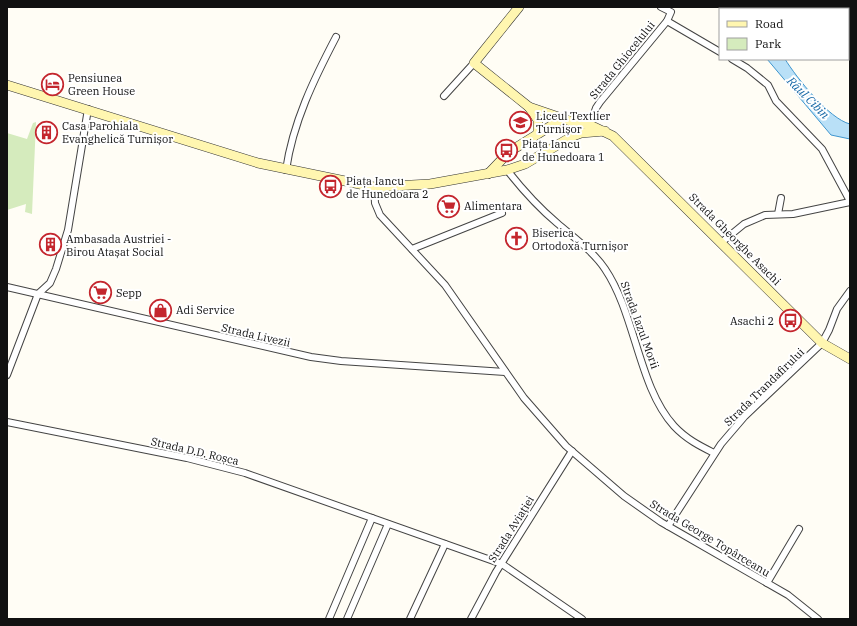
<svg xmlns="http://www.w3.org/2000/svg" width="857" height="626" viewBox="0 0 857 626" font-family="'IBM Plex Serif',serif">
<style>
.green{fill:#d5ebbd}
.water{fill:#b9e0f7;stroke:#3f96cf}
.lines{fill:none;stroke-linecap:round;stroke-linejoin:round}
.street-casing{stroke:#444;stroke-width:8}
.secondary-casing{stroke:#333;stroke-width:10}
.street{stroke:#fff;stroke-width:6}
.secondary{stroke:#fff6b0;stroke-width:9}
.labels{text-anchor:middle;stroke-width:4;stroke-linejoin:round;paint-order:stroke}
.street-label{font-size:11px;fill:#111;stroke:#fff}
.poi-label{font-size:11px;fill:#111;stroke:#fff;text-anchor:start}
.water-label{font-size:12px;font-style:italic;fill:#1768a6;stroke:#fff}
</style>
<rect width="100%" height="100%" fill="#fffdf5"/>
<!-- green -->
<path class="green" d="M36,122l-4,92 -7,-2 1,-8 -19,6v-77l20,6 6,-16z"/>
<!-- water -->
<path class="water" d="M767,59h18c11,18 44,60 65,65v15l-19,-4z"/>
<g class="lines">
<defs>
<g id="street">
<path d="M667,21l53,31"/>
<path d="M732,59l15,9 21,17 8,16 46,48 28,52"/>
<path d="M444,96l30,-33"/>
<path d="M590,125l6,-17 4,-6 67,-81 4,-9 -10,-5"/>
<path d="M286,170c7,-48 28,-91 50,-133"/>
<path d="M507,170c15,19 31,37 50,53 16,14 36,28 48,46 31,46 33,117 69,157 12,13 26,20 40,27"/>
<path d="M374,187l1,16 5,12 65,70 79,113 42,48 58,50 37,26 127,73 30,24"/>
<path d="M778,214l3,-16"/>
<path d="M722,242l22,-18 21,-9 28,-1 57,-12"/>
<path d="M412,249l90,-36"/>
<path d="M7,287l304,70 30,4 164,11"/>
<path d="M7,375l31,-81 12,-11 6,-14 12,-39 20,-121"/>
<path d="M7,422l180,36 58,15 257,91 80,55"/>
<path d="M668,526l53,-82 24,-28 77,-73 7,-13 8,-21 13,-18"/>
<path d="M767,583l32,-54"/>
<path d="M329,619l43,-101"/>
<path d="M347,619l41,-95"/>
<path d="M410,619l35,-75"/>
<path d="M471,619l25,-47 76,-121"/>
</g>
<g id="secondary">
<path d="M519,7l-45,56 55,44 44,15 17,3 23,11 209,207 28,16"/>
<path d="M7,85l251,78 116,24 56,-3 77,-14 18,-6 48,-28 8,-3 24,-2"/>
<path d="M529,107l9,13v13"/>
<path d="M488,174l21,-22 53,-33"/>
</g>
</defs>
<!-- street casing -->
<use href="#street" class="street-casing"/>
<!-- secondary casing -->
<use href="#secondary" class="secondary-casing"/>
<!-- street -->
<use href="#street" class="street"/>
<!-- secondary -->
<use href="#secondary" class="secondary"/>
</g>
<!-- icons -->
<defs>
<symbol id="hotel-ring" viewBox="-11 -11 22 22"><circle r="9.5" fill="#fff" stroke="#c4262e" stroke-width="1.5"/><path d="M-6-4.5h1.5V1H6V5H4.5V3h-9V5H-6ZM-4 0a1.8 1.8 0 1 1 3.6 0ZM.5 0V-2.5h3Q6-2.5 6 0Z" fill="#c4262e"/></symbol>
<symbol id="school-ring" viewBox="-11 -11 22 22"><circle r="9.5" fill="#fff" stroke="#c4262e" stroke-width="1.5"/><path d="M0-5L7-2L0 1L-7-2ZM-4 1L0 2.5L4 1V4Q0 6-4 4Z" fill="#c4262e"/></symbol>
<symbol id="building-ring" viewBox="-11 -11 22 22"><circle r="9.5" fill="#fff" stroke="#c4262e" stroke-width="1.5"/><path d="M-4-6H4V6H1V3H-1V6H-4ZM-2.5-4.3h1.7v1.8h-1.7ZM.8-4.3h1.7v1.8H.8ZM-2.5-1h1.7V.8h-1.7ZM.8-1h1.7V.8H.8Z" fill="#c4262e"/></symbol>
<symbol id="bus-ring" viewBox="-11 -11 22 22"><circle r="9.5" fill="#fff" stroke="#c4262e" stroke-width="1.5"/><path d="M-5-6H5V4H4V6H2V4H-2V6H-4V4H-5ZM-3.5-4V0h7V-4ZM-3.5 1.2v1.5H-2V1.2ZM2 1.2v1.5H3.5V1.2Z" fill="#c4262e"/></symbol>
<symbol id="supermarket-ring" viewBox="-11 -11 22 22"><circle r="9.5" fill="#fff" stroke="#c4262e" stroke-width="1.5"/><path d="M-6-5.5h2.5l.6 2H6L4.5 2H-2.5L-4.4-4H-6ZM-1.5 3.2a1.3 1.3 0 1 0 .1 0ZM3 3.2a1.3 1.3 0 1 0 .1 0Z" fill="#c4262e"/></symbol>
<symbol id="church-ring" viewBox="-11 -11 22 22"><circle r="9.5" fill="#fff" stroke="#c4262e" stroke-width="1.5"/><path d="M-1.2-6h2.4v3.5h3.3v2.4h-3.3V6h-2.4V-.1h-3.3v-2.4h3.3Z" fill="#c4262e"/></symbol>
<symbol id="shop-ring" viewBox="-11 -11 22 22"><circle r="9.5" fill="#fff" stroke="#c4262e" stroke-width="1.5"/><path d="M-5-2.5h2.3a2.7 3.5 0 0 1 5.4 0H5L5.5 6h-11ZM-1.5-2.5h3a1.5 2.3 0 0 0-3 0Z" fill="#c4262e"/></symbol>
</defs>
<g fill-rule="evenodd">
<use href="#hotel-ring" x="40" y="72" width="25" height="25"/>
<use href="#school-ring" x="508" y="110" width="25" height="25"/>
<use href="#building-ring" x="34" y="120" width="25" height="25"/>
<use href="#bus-ring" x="494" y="138" width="25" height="25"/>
<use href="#bus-ring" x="318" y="174" width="25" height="25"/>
<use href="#supermarket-ring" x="436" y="194" width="25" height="25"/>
<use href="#church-ring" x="504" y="226" width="25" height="25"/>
<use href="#building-ring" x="38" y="232" width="25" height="25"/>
<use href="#supermarket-ring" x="88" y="280" width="25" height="25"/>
<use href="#shop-ring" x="148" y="298" width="25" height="25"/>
<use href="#bus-ring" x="778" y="308" width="25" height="25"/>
</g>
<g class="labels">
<!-- street labels -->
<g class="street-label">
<text transform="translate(622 60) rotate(-51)" y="4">Strada Ghiocelului</text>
<text transform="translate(735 239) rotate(45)" y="4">Strada Gheorghe Asachi</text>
<text transform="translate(640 325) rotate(70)" y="4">Strada Iazul Morii</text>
<text transform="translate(256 335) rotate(13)" y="4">Strada Livezii</text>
<text transform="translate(764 387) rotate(-44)" y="4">Strada Trandafirului</text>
<text transform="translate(195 451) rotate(13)" y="4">Strada D.D. Roșca</text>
<text transform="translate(511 529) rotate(-58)" y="4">Strada Aviației</text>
<text transform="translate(710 538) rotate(31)" y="4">Strada George Topârceanu</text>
</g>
<!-- poi labels -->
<g class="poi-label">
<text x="68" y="82">Pensiunea<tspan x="68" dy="13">Green House</tspan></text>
<text x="536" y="120">Liceul Textlier<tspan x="536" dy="13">Turnișor</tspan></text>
<text x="62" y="130">Casa Parohiala<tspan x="62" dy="13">Evanghelică Turnișor</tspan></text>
<text x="522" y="148">Piața Iancu<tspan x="522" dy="13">de Hunedoara 1</tspan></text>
<text x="346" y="185">Piața Iancu<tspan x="346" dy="13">de Hunedoara 2</tspan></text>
<text x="464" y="210">Alimentara</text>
<text x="532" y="237">Biserica<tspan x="532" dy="13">Ortodoxă Turnișor</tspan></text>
<text x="66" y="243">Ambasada Austriei -<tspan x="66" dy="13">Birou Atașat Social</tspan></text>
<text x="116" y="297">Sepp</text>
<text x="176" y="314">Adi Service</text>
<text x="774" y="325" text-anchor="end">Asachi 2</text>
</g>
<!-- water labels -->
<g class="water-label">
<text transform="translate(808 98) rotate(45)" y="4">Râul Cibin</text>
</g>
</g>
<!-- border -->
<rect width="857" height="626" fill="none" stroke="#111111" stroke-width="16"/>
<!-- legend -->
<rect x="719" y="8" width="130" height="52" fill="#ffffff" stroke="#a0a0a0"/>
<rect x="727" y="21" width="20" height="6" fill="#fff6b0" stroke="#a0a0a0"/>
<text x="755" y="28" font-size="12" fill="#111111">Road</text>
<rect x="727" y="38" width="20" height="12" fill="#d5ebbd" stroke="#a0a0a0"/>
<text x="755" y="48" font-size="12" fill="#111111">Park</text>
</svg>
